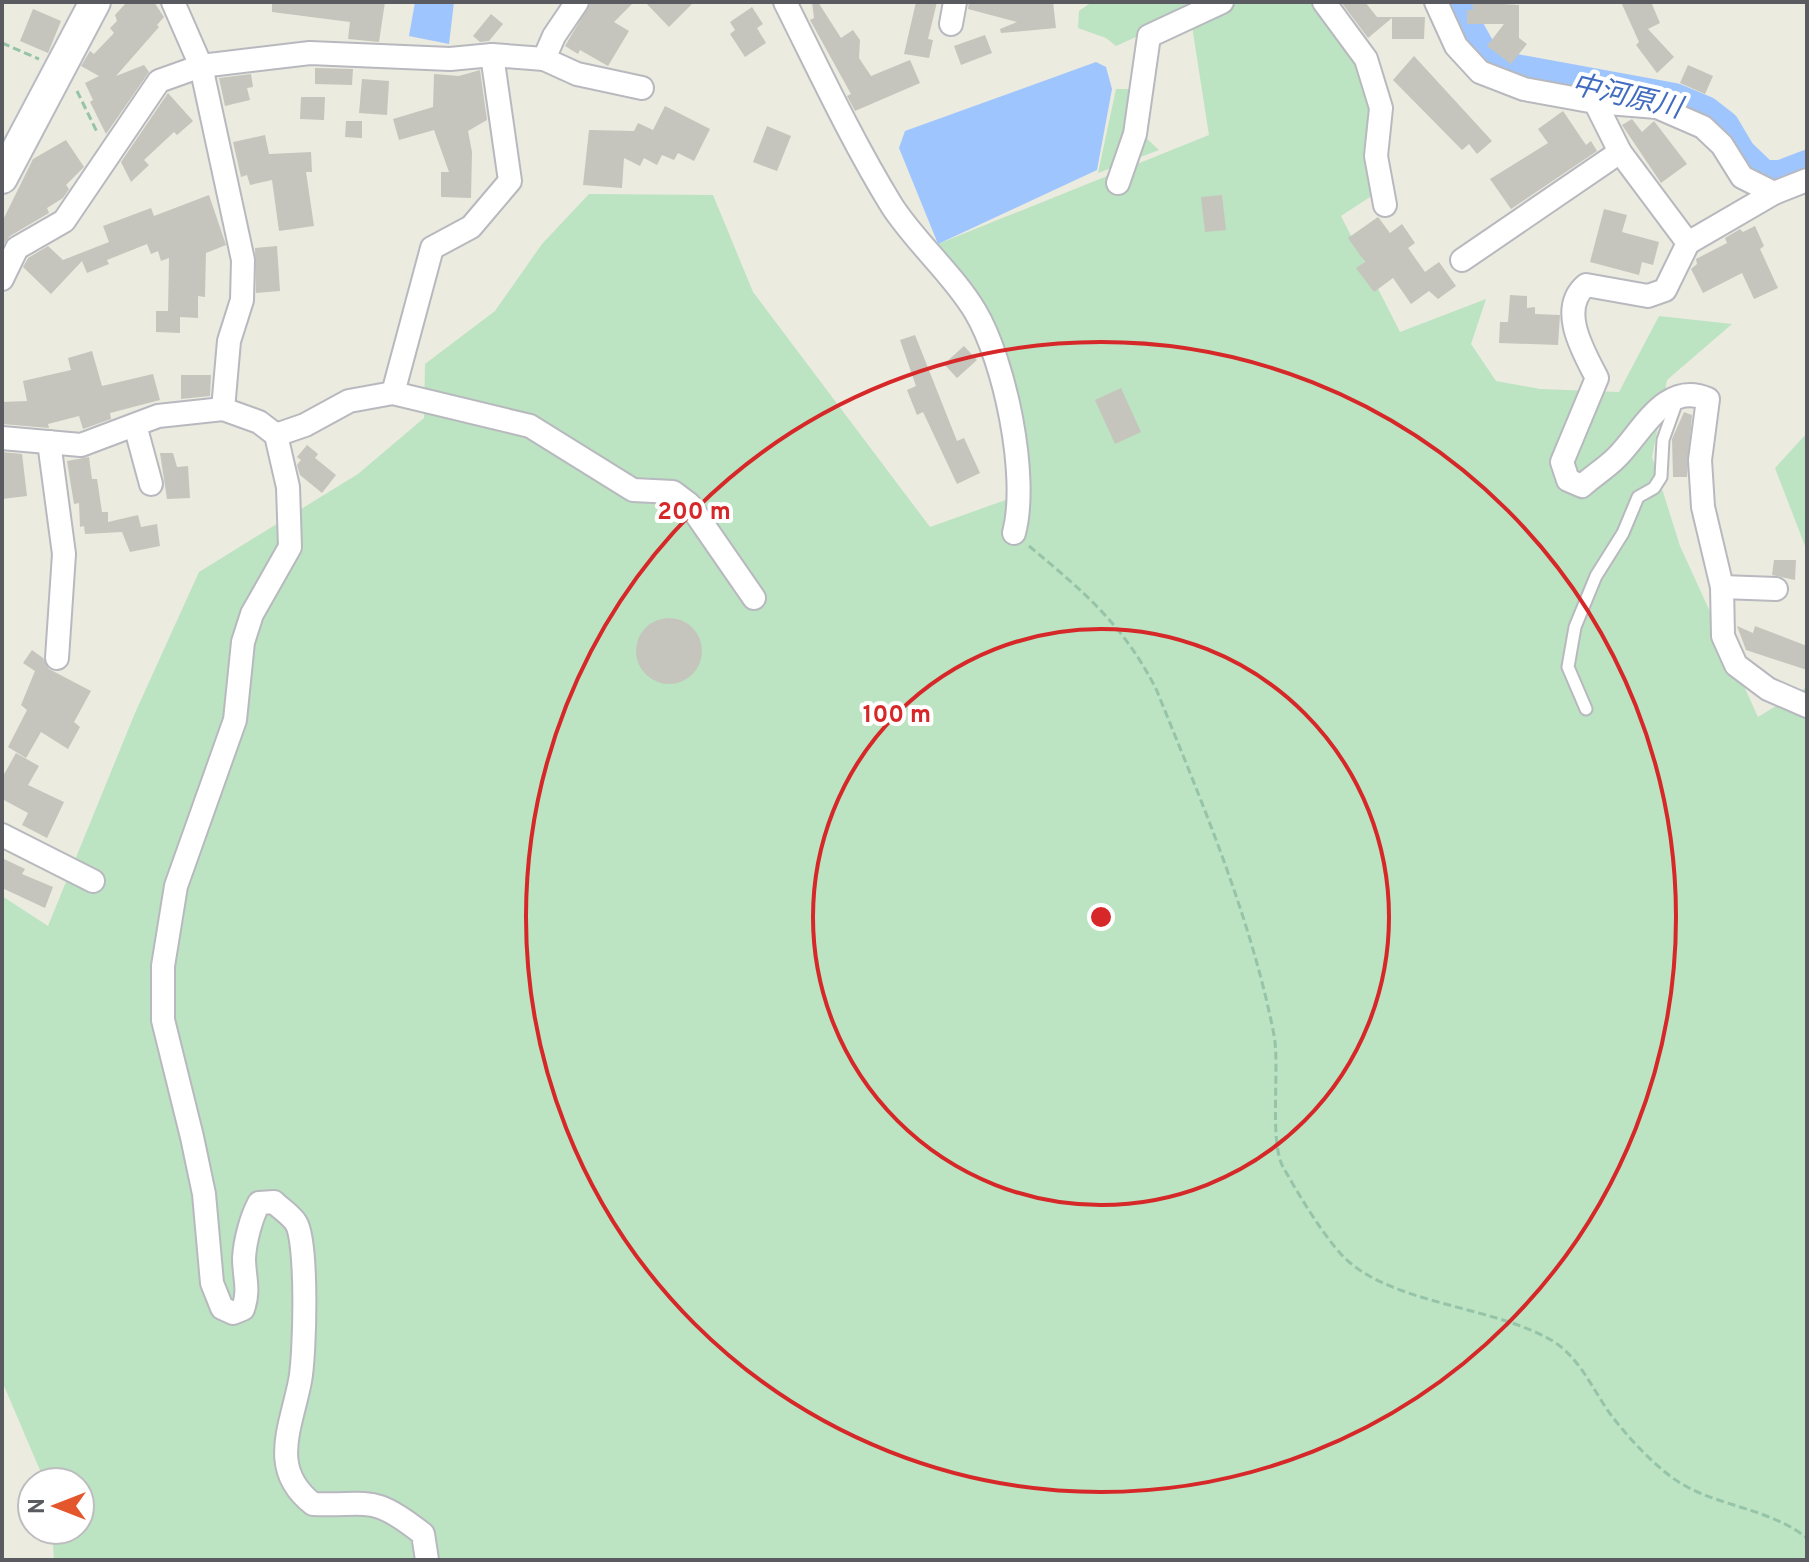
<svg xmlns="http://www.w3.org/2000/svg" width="1809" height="1562" viewBox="0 0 1809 1562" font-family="Overpass,'Noto Sans JP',sans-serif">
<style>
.green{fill:#bce3c2}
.water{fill:#9ec5fd}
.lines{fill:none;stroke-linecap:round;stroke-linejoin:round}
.river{stroke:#9ec5fd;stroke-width:34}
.building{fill:#c6c5bd}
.lane-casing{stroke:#b8b9bf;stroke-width:15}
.street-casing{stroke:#b8b9bf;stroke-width:26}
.secondary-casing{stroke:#b9bbc2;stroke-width:34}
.path{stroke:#96c4a9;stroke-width:3;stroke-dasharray:8 4;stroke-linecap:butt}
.lane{stroke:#fff;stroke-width:11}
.street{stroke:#fff;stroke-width:22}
.secondary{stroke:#fff;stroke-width:30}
.ring{fill:none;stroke:#d62828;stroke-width:4}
.labels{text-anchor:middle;stroke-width:8;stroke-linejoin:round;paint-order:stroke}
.water-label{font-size:28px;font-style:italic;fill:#426cbf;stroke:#fff}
.centre{fill:#d62828;stroke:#fff;stroke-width:4}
.ring-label{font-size:24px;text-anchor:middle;font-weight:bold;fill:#d62828;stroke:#fff;stroke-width:8;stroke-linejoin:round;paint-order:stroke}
</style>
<rect width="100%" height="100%" fill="#ebebe0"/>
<!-- green -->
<g class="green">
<path d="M1092,2h121l-97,44 -10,-8 -28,-10 1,-17z"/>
<path d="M1235,2h76l32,25 31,58 8,104 -41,27 59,116 86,-33 -15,45 25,37 44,8 79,3 40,-76 73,8 -65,56 -15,77 28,89 78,171 49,-30v873h-1753l-2,-30h28v-48h-35l-43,-101v-485l46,30 87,-213 64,-141 159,-98 66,-56 1,-54 70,-53 47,-67 47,-50 124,1 40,97 177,235 98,-35 -39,-153 -51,-95 271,-109 -17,-109z"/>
<path d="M1116,89h25l5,49 13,12 -61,23z"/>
<path d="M1807,433v118l-32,-83z"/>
</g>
<!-- water -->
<g class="water">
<path d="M415,2h39l-5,42 -40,-8z"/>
<path d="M1096,62l10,5 6,22 -15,81 -159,74 -39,-96 6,-17z"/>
</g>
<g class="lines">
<!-- river -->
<path class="river" d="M1452,2l29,52 18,14 175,32 31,13 18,14 16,27 24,23h18l26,-10"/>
</g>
<!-- building -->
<g class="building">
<path d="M127,2h27l10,15 -7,8 2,2 -43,49 28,-11 5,7 -43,62 -16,-32 3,-2 -8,-17 14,-7 -18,-10 9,-15 4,3 20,-21 -4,-5 7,-7 -2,-6z"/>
<path d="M272,2h113l-6,40 -31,-3 2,-17 -78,-10z"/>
<path d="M591,2h43l-20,20 15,9 -21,35 -28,-16 -2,4 -13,-8z"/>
<path d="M645,2h49l-25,25z"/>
<path d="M812,2h6l23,36 12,-8 7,10 -1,18 12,18 39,-16 10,23 -65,28 -8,-15 4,-2 -41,-74 4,-2z"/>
<path d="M916,2h21l-9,37 5,1 -4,18 -25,-4z"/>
<path d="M969,2h84l3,26 -55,5 -1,-4 17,-7 -49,-13z"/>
<path d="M1341,2h24l12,15h48l-1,22h-32v-21l-24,20z"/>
<path d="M1472,2l47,3v33l8,6 -16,20 -24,-18 17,-22h-37v-14h6z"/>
<path d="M1621,2h30l9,21 -12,6 26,28 -17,16 -21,-28 3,-3z"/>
<path d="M752,7l11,17 -6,4 9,15 -21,14 -15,-23 5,-4 -5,-8z"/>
<path d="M33,9l28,12 -13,32 -28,-12z"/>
<path d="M491,14l12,10 -14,17 -9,1 -7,-6z"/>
<path d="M985,35l7,18 -31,12 -7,-19z"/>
<path d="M1414,56l78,85 -15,13 -8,-10 -7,6 -69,-70z"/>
<path d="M1688,65l25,11 -8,18 -25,-11z"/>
<path d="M315,68l38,1 -1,16 -37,-1z"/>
<path d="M480,70l7,50 -19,11 4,21 -1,46 -30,-1v-25h8l-15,-42 -35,10 -6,-21 40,-12 1,-33 25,2z"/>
<path d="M251,74l2,13 -6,1 3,12 -25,6 -6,-28z"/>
<path d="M362,79l27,2 -2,34 -28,-2z"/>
<path d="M168,93l25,28 -16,14 -3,-3 -30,28 5,5 -18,17 -10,-20z"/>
<path d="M301,97h24l-1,23 -24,-1z"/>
<path d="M665,106l45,23 -16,32 -16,-8 -4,7 -12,-5 -5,10 -13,-7 -4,8 -16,-8 -2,30 -39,-3 6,-55 45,1 4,-8 15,7z"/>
<path d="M1563,111l23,34 5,-4 6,10 -86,58 -21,-30 58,-36 -10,-14z"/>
<path d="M1632,119l10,13 12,-11 33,43 -26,19 -39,-58z"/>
<path d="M346,121h16v17l-17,-1z"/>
<path d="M767,126l24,10 -14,35 -24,-9z"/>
<path d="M265,135l4,19 42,-2 1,20h-6l8,54 -35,5 -7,-51 -22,5 -3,-10 -6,2 -8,-35z"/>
<path d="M66,140l18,27 -18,18 3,4 -6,9 -16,10 2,5 -39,23 -8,10v-24l31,-63z"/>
<path d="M209,195l17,50 -20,8 -1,44 -7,-1v22l-18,-1v16l-24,-1v-21h12l1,-53 -8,3 -3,-10 -7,3 -4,-10 -40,16 2,4 -22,9 -5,-12 -31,33 -28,-27 5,-9 20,-12 15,14 46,-18 -6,-16 48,-18 3,8z"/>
<path d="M1222,195l4,35 -21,2 -4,-35z"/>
<path d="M1604,209l23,6 -5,17 37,10 -6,23 -11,-3 -3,13 -49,-13z"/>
<path d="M1378,217l12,16 12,-9 13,19 -7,5 17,24 14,-10 17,24 -18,13 -9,-8 -18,13 -18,-26 -19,14 -18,-24 9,-6 -17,-24z"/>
<path d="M1755,226l9,20 -4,3 18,39 -24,11 -12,-26 -39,20 -12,-24 6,-5 -1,-5 31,-16 -2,-5 15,-9 3,3z"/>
<path d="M277,246l3,45 -24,2 -1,-45z"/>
<path d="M1510,295l17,1v12l8,-1v7l25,1 -2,30 -59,-2 1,-21h8z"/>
<path d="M915,335l42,106 7,-3 16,35 -23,11 -34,-72 -6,3 -10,-25 9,-4 -16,-46z"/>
<path d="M964,346l13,14 -20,18 -13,-14z"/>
<path d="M92,351l10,35 51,-12 7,26 -50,13 1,6 -28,10 -4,-13 -31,8 1,4 -47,-4v-22l25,-1 -4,-20 48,-11 -3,-12z"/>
<path d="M181,375h30l-1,21 -29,3z"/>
<path d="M1121,388l20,44 -26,12 -20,-44z"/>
<path d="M1684,412l8,3 -5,62h-14l-1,-38z"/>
<path d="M307,445l11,9 -3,4 21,17 -14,18 -22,-18 -3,-10 4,-5 -4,-3z"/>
<path d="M2,452l20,2 5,42 -25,3z"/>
<path d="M160,453h13l4,14 11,-1 2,32 -23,1z"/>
<path d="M89,457l3,22h5l5,33h6v10l30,-7 3,12 16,-3 3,22 -30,6 -8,-20 -37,2 -1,-8 -4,1 -1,-24 -5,1 -7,-43z"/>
<path d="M1774,560h22l-1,20 -23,-5z"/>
<circle cx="669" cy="651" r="33"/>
<path d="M1737,626l16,7 2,-7 52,20v24l-61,-20z"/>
<path d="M32,650l11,8 6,11 42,22 -17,31 6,5 -12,22 -27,-17 -15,26 -18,-11 19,-37 -6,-5 14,-34 -12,-8z"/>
<path d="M16,753l23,13 -11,19 36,17 -17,36 -25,-13 6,-12 -26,-14v-21z"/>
<path d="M2,858l23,11 -3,5 31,13 -8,21 -43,-20z"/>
</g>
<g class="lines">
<defs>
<path id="lane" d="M1586,709l-18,-42 7,-40 21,-51 27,-43 15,-36 16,-9 7,-11 2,-37 15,-42"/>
<g id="street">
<path d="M173,2l28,64 42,194 -1,40 -13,41 -6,68 36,13 17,13 12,52 2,60 -38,67 -9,28 -8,78 -59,166 -13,80v54l29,117 12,57 8,89 10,25 11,5 10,-4c7,-19 1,-32 1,-51 1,-17 7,-40 15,-55l15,-1c7,7 17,13 22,21 12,19 9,133 4,158 -9,47 -32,88 13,123 59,2 59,-10 110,30l4,26"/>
<path d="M785,2c34,68 67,139 107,204 24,37 60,67 83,105 30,50 54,166 39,222"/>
<path d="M1324,2l42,57 15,49 -5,48 9,49"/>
<path d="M1436,2l20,44 24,26 44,17 71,13 62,5 46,20 19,18 20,32 32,16 33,-13"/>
<path d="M951,24l4,-22"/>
<path d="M544,59l33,15 65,14"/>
<path d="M1595,102l25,50 68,91 -23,47 -17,6 -62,-11c-28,24 -3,66 11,93l-35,84 6,18 14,6c11,-10 24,-18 34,-28 26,-25 48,-78 92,-59l-8,61 3,47 19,80 1,49 13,29 32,24 39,17"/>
<path d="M1118,183l17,-49 14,-98 73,-34"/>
<path d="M1688,243l86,-50"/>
<path d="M1462,260l158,-108"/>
<path d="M2,279l15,-31 47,-27 95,-140 42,-15 109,-13 140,6 42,-4 52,4 10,-23 23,-34"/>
<path d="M393,393l39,-145 39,-21 39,-46 -18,-126"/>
<path d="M135,425l16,59"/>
<path d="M276,435l29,-10 44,-24 44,-8 137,33 103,64 40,2 16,12 65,94"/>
<path d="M2,438l79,7 77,-29 65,-7"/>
<path d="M49,442l15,112 -7,104"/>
<path d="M1722,587l54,2"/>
<path d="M2,835l91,46"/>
</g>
<path id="secondary" d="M2,178l93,-176"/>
</defs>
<!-- lane casing -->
<use href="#lane" class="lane-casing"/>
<!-- street casing -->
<use href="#street" class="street-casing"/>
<!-- secondary casing -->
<use href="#secondary" class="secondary-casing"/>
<!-- path -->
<g class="path">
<path d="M2,43l37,16"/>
<path d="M77,91l21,43"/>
<path d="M1029,546c54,45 96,80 128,145 45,112 94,226 117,344 6,33 -5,106 9,132 16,28 36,62 57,86 45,51 151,52 211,87 29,17 41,49 60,75 17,22 37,44 59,61 41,31 97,30 137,62"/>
</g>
<!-- lane -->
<use href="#lane" class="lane"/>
<!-- street -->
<use href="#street" class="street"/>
<!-- secondary -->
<use href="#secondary" class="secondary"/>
</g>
<!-- distance rings -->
<g class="ring">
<circle cx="1101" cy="917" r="288"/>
<circle cx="1101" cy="917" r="575"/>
</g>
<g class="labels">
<!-- water labels -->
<g class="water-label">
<text transform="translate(1627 95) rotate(13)" y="10">中河原川</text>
</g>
</g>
<circle cx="1101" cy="917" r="12" class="centre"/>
<g class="ring-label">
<text x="694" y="519">200 m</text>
<text x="897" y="722">100 m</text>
</g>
<!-- border -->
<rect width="1809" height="1562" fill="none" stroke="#595b61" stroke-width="8"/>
<!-- north arrow -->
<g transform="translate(56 1506) rotate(270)"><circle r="38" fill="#ffffff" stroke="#bdbdc0" stroke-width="2"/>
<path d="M0-6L14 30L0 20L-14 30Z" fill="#e4572d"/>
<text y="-12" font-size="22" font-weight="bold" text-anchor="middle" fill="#595b61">N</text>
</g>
</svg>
